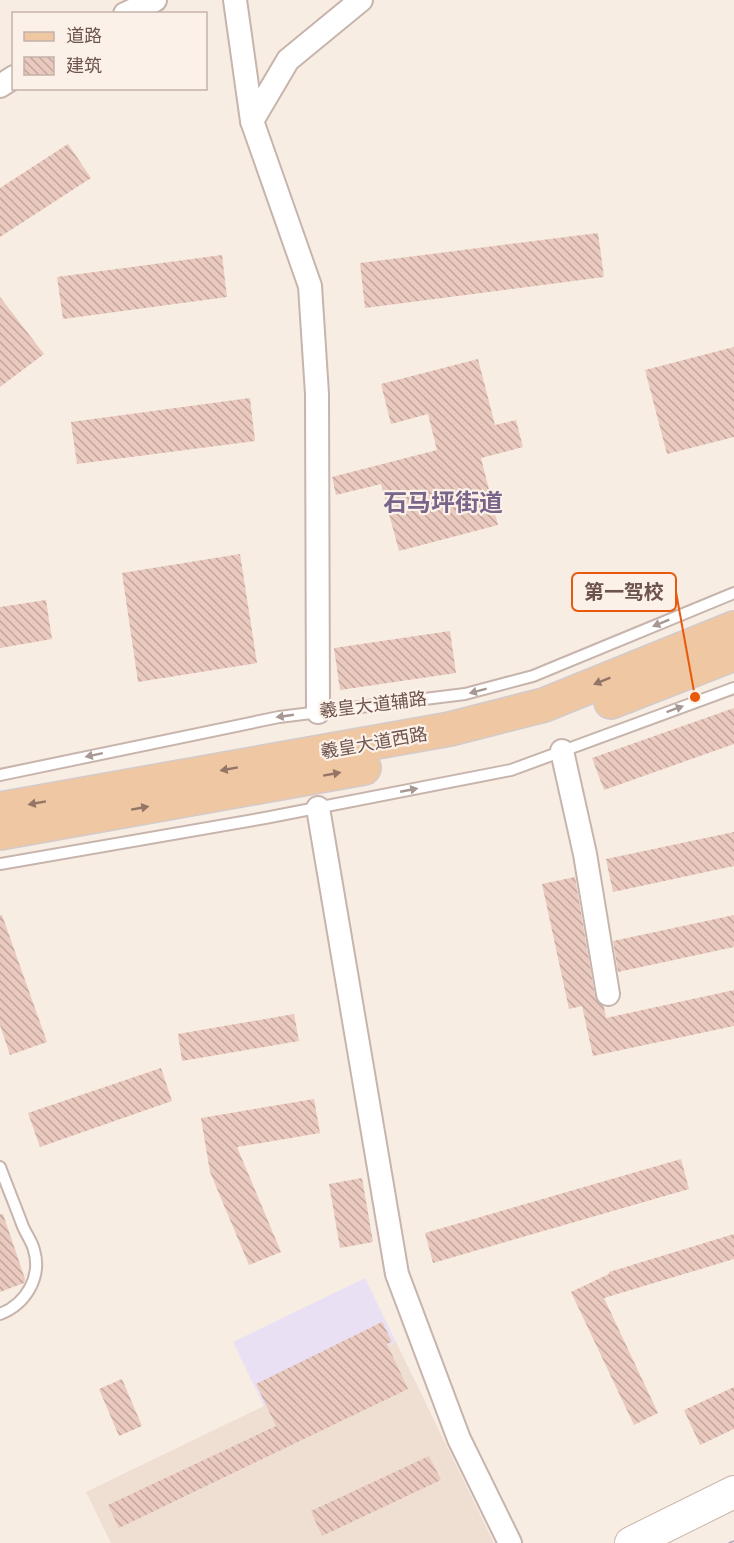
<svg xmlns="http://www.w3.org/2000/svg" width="734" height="1543" viewBox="0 0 734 1543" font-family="'Alegreya Sans','Noto Sans SC',sans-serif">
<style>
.residential{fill:#efded2}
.education{fill:#eae0f4}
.building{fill:url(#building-back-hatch)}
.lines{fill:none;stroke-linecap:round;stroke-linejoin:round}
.lane-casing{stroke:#c7b4ac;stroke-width:14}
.street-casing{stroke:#c7b4ac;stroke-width:26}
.secondary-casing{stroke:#ccb5ac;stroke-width:34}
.primary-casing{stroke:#d3cbca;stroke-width:36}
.lane{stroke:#fff;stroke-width:10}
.street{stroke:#fff;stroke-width:22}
.secondary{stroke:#fff;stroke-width:32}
.primary{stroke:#efc7a3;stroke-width:33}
.tram{stroke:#afa4bf;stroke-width:1.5}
.oneway{fill:#a79894}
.oneway2{fill:#947667}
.labels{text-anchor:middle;stroke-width:4.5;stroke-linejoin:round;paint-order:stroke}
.street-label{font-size:18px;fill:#6d534d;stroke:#fcf1e8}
.district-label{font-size:24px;font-weight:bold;fill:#786589;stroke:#fcf1e8}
.leader{fill:none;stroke:#e8590c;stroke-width:2}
.callout-dot{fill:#e8590c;stroke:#fcf1e8;stroke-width:2}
.callout{fill:#fcf1e8;stroke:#e8590c;stroke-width:2}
.callout-label{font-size:20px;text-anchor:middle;font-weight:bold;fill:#6d534d}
</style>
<defs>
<pattern id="building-back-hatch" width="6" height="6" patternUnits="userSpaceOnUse" patternTransform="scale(1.5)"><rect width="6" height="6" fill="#eac9be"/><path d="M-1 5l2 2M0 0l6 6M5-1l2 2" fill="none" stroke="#c2a69d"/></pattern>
</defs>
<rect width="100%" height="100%" fill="#f8ede3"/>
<!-- residential -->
<path class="residential" d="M396,1342l98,201h-383l-25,-51z"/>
<!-- education -->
<path class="education" d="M365,1278l31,64 -132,64 -31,-64z"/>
<!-- building -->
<g class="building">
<path d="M68,144l23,34 -91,59v-49z"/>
<path d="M598,233l6,44 -239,31 -5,-45z"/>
<path d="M222,255l5,42 -164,22 -6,-42z"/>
<path d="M0,297l44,57 -44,33z"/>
<path d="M734,347v90l-67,17 -22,-84z"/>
<path d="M478,359l17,66 21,-5 7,27 -42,11 17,67 -99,26 -18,-67 -45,11 -4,-18 105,-27 -9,-36 -37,10 -10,-40z"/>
<path d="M250,398l5,43 -178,23 -6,-42z"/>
<path d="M240,554l17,109 -119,19 -16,-109z"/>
<path d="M46,600l6,39 -52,9v-41z"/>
<path d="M450,631l6,42 -116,17 -6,-42z"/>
<path d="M734,708v36l-130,46 -12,-32z"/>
<path d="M734,832v34l-121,26 -7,-33z"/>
<path d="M575,877l20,119 9,11 2,11 128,-28v36l-141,30 -11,-50 -13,3 -27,-125z"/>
<path d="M0,915h2l45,127 -37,13 -10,-30z"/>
<path d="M734,915v32l-116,25 -5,-31z"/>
<path d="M294,1014l5,27 -117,20 -4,-27z"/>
<path d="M161,1068l11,33 -132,46 -12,-34z"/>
<path d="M314,1099l6,34 -83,14 44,105 -32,13 -39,-93 -9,-54z"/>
<path d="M681,1159l8,30 -256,74 -8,-30z"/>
<path d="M362,1178l11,64 -33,6 -11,-64z"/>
<path d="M0,1214h3l22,65 -1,4 -24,9z"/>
<path d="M734,1234v25l-130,39 54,115 -24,12 -63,-133 38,-18v-2z"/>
<path d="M382,1322l10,20 -5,2 21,45 -289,139 -11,-23 168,-79 -20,-42z"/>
<path d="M122,1379l20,47 -23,10 -20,-47z"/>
<path d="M734,1387v42l-34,16 -16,-35z"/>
<path d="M429,1456l12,24 -119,56 -11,-25z"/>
</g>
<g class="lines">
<defs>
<g id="lane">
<path d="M0,775l279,-58 186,-23 68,-18 201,-83"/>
<path d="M0,864l265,-46 246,-48 223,-82"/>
<path d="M0,1167c7,19 15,38 22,57 3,9 10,17 12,26 8,27 -8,54 -34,64"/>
</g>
<g id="street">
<path d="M235,0l17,121 58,165 7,108 1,318"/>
<path d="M125,14l30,-14"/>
<path d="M0,86l14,-9"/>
<path d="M252,121l36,-61 73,-60"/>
<path d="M562,751l23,103 23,140"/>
<path d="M318,808l79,466 62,165 51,104"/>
</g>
<path id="secondary" d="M631,1543l103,-51"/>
<g id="primary">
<path d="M611,702l123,-48"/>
<path d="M0,809l450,-80 94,-24 190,-77"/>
<path d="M0,833l364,-65"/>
</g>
</defs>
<!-- lane casing -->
<use href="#lane" class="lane-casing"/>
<!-- street casing -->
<use href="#street" class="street-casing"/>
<!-- secondary casing -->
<use href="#secondary" class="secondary-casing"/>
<!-- primary casing -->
<use href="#primary" class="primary-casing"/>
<!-- lane -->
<use href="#lane" class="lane"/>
<!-- street -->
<use href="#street" class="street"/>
<!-- secondary -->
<use href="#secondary" class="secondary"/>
<!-- primary -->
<use href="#primary" class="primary"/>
<!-- tram -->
<path class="tram" d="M729,1543l5,-2"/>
</g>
<!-- one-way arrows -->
<defs><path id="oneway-solid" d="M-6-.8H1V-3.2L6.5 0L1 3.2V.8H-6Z" transform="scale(1.5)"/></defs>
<g class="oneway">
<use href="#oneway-solid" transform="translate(661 623) rotate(158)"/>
<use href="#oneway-solid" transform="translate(478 691) rotate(165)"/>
<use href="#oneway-solid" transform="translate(675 709) rotate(-20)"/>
<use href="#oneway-solid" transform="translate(285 716) rotate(172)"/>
<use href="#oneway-solid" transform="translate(94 755) rotate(168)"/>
<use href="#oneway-solid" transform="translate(409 790) rotate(-11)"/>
</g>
<g class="oneway2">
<use href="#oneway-solid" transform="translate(602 681) rotate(158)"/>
<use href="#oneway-solid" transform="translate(229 769) rotate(170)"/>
<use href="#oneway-solid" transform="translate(332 774) rotate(-10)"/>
<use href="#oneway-solid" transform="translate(37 803) rotate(170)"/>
<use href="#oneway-solid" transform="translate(140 808) rotate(-10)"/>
</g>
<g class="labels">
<!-- street labels -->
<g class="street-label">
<text transform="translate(373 705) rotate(-7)" y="6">羲皇大道辅路</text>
<text transform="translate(374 743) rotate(-10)" y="6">羲皇大道西路</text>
</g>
<!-- district labels -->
<g class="district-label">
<text x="443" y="511">石马坪街道</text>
</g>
</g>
<!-- callouts -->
<path class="leader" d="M695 697L676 592"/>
<circle class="callout-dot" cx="695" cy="697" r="6"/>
<rect class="callout" x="572" y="573" width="104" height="38" rx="6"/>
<g class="callout-label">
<text x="624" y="599">第一驾校</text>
</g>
<!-- legend -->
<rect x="12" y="12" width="195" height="78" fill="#fcf1e8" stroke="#c3b2aa" stroke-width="1.5"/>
<rect x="24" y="32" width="30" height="9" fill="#efc7a3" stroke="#c3b2aa" stroke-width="1.5"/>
<text x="66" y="42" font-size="18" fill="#6d534d">道路</text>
<rect x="24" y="57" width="30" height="18" fill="url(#building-back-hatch)" stroke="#c3b2aa" stroke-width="1.5"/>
<text x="66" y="72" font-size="18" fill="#6d534d">建筑</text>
</svg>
